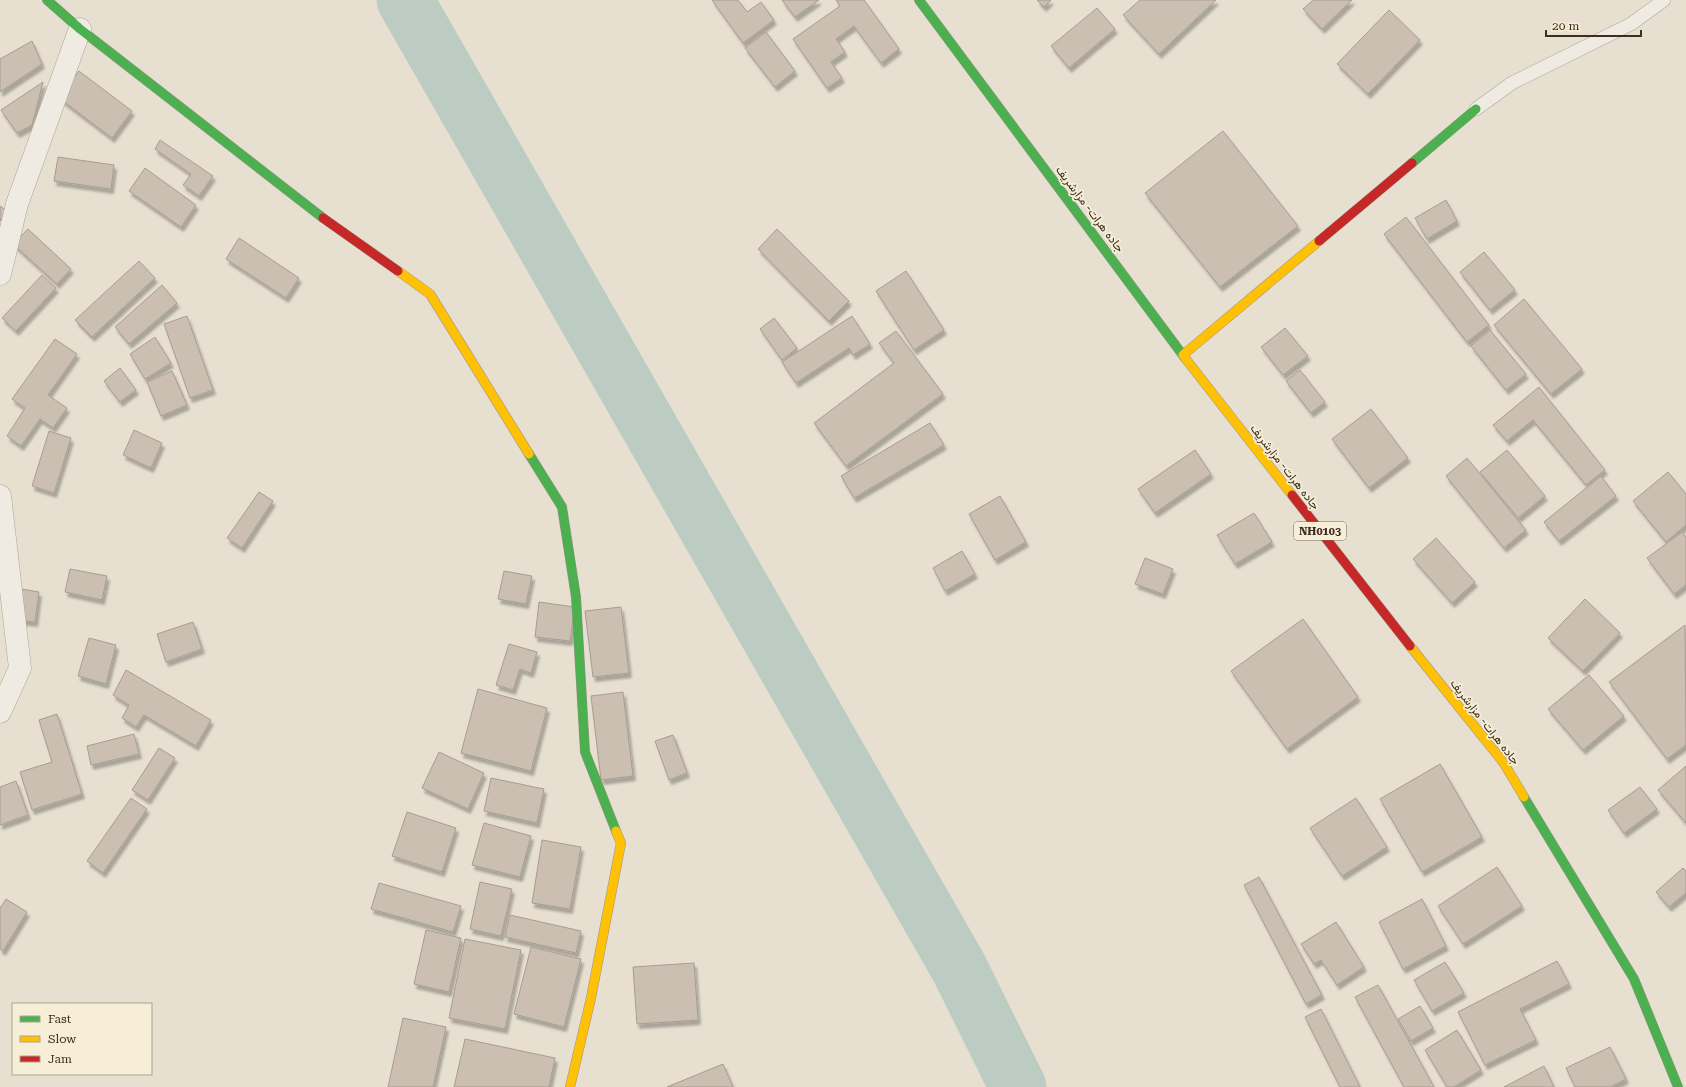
<svg xmlns="http://www.w3.org/2000/svg" width="1686" height="1087" viewBox="0 0 1686 1087" font-family="'Roboto Serif',Vazirmatn,serif">
<style>
.lines{fill:none;stroke-linecap:round;stroke-linejoin:round}
.river{stroke:#bcccc2;stroke-width:57}
.building{fill:#cbbfb2;stroke:#a89c90;filter:url(#shadow)}
.lane-casing{stroke:#ada599;stroke-width:14}
.street-casing{stroke:#ada599;stroke-width:23}
.fast-casing{stroke:#9c958a;stroke-width:10}
.slow-casing{stroke:#9c958a;stroke-width:10}
.jam-casing{stroke:#9c958a;stroke-width:10}
.lane{stroke:#efebe3;stroke-width:13}
.street{stroke:#efebe3;stroke-width:22}
.fast{stroke:#4caf50;stroke-width:9}
.slow{stroke:#ffc107;stroke-width:9}
.jam{stroke:#c62828;stroke-width:9}
.labels{text-anchor:middle;stroke-width:3.5;stroke-linejoin:round;paint-order:stroke}
.shield{fill:#f7eed8;stroke:#756857;stroke-width:1}
.shield-label{font-size:11px;font-weight:bold;fill:#3d2e20}
.street-label{font-size:12px;fill:#3d2e20;stroke:#f7eed8}
</style>
<defs>
<filter id="shadow"><feDropShadow dx="2.5" dy="4.5" stdDeviation="1" flood-color="#0004"/></filter>
</defs>
<rect width="100%" height="100%" fill="#e7e0d1"/>
<g class="lines">
<!-- river -->
<path class="river" d="M405,0l554,968 59,119"/>
</g>
<!-- building -->
<g class="building">
<path d="M712,0h26l9,12 14,-10 13,18 -31,23z"/>
<path d="M782,0h37l-24,17z"/>
<path d="M836,0h28l35,49 -18,14 -27,-37 -18,13 9,13 -14,10 11,16 -15,10 -34,-49 47,-33z"/>
<path d="M1037,0h14l-7,7z"/>
<path d="M1140,0h76l-57,54 -36,-39z"/>
<path d="M1313,0h39l-30,29 -19,-20z"/>
<path d="M1097,8l18,21 -46,39 -18,-22z"/>
<path d="M1389,10l31,30 -52,54 -31,-30z"/>
<path d="M766,32l29,39 -20,16 -30,-39z"/>
<path d="M32,41l10,23 -42,28v-33z"/>
<path d="M79,71l53,40 -20,27 -53,-40z"/>
<path d="M43,82l-11,43 -15,8 -16,-23z"/>
<path d="M1223,131l75,95 -78,61 -75,-94z"/>
<path d="M160,140l53,36 -14,20 -16,-11 8,-11 -36,-25z"/>
<path d="M58,157l56,8 -3,24 -57,-8z"/>
<path d="M145,168l51,37 -15,22 -52,-36z"/>
<path d="M1446,200l11,21 -30,18 -12,-21z"/>
<path d="M0,206l7,5 -7,10z"/>
<path d="M1406,217l83,108 -22,17 -83,-108z"/>
<path d="M28,229l43,40 -14,15 -44,-40z"/>
<path d="M777,229l72,72 -20,20 -71,-72z"/>
<path d="M239,238l60,40 -13,20 -60,-39z"/>
<path d="M1484,252l31,38 -25,20 -30,-38z"/>
<path d="M139,261l16,17 -63,59 -17,-17z"/>
<path d="M906,271l38,59 -30,20 -38,-59z"/>
<path d="M42,275l14,13 -40,43 -14,-13z"/>
<path d="M162,285l15,18 -48,41 -14,-17z"/>
<path d="M1524,299l58,70 -31,25 -57,-69z"/>
<path d="M187,316l26,74 -23,8 -26,-74z"/>
<path d="M852,316l18,28 -17,11 -4,-7 -53,35 -14,-21z"/>
<path d="M774,318l23,30 -15,12 -22,-31z"/>
<path d="M1285,328l23,28 -25,19 -22,-28z"/>
<path d="M1490,330l36,44 -20,16 -35,-44z"/>
<path d="M896,331l47,63 -97,72 -32,-43 80,-60 -15,-20z"/>
<path d="M155,337l16,26 -26,16 -15,-25z"/>
<path d="M55,339l22,15 -29,41 19,13 -14,20 -13,-9 -19,27 -14,-10 18,-28 -13,-9z"/>
<path d="M120,368l16,22 -16,12 -16,-21z"/>
<path d="M1300,370l25,32 -14,11 -25,-32z"/>
<path d="M172,371l15,34 -26,11 -14,-34z"/>
<path d="M1539,387l66,83 -19,15 -53,-65 -26,21 -14,-16z"/>
<path d="M1371,409l37,49 -39,30 -37,-49z"/>
<path d="M930,423l14,22 -90,53 -13,-22z"/>
<path d="M134,430l28,13 -11,25 -28,-13z"/>
<path d="M49,431l22,7 -17,55 -22,-7z"/>
<path d="M1195,450l16,24 -56,39 -17,-24z"/>
<path d="M1507,450l38,46 -27,22 -38,-46z"/>
<path d="M1467,458l59,72 -22,18 -58,-72z"/>
<path d="M1668,472l18,22v31l-20,17 -33,-41z"/>
<path d="M1601,476l15,20 -57,45 -15,-19z"/>
<path d="M259,492l14,9 -31,47 -15,-10z"/>
<path d="M1000,496l26,46 -31,18 -26,-46z"/>
<path d="M1254,513l18,29 -37,22 -18,-29z"/>
<path d="M1682,532l4,5v48l-12,9 -27,-36z"/>
<path d="M1436,538l39,44 -23,21 -39,-44z"/>
<path d="M962,551l13,23 -30,17 -12,-23z"/>
<path d="M1145,558l28,11 -10,25 -28,-10z"/>
<path d="M70,569l37,7 -5,24 -37,-8z"/>
<path d="M504,571l28,5 -6,28 -28,-5z"/>
<path d="M22,589l17,3 -4,30 -18,-2z"/>
<path d="M1585,599l35,34 -37,38 -35,-33z"/>
<path d="M539,602l36,5 -5,34 -35,-4z"/>
<path d="M621,607l8,66 -36,4 -8,-66z"/>
<path d="M1303,619l55,78 -71,52 -56,-78z"/>
<path d="M193,622l9,27 -36,13 -9,-28z"/>
<path d="M1685,625l1,120 -19,14 -58,-77z"/>
<path d="M89,638l27,7 -10,39 -28,-8z"/>
<path d="M509,644l28,8 -6,21 -11,-4 -7,21 -17,-5z"/>
<path d="M126,670l85,50 -15,26 -52,-31 -8,12 -14,-9 7,-13 -16,-10z"/>
<path d="M1589,675l35,41 -41,34 -35,-41z"/>
<path d="M478,689l69,19 -16,63 -70,-18z"/>
<path d="M623,692l10,84 -32,4 -10,-84z"/>
<path d="M57,714l25,80 -50,16 -12,-38 32,-10 -13,-42z"/>
<path d="M134,734l5,20 -48,11 -4,-19z"/>
<path d="M673,735l14,38 -18,7 -14,-39z"/>
<path d="M159,748l16,10 -27,42 -16,-10z"/>
<path d="M439,752l45,21 -16,36 -46,-21z"/>
<path d="M1440,764l42,73 -60,35 -42,-73z"/>
<path d="M1686,766v57l-28,-33z"/>
<path d="M491,778l53,11 -7,34 -53,-12z"/>
<path d="M16,781l12,34 -28,10v-38z"/>
<path d="M1640,787l17,22 -33,24 -16,-23z"/>
<path d="M131,798l16,11 -44,64 -16,-12z"/>
<path d="M1356,798l31,49 -45,29 -32,-48z"/>
<path d="M407,812l49,16 -14,44 -50,-16z"/>
<path d="M484,823l47,13 -11,41 -48,-12z"/>
<path d="M542,840l39,7 -11,62 -38,-6z"/>
<path d="M1497,867l25,39 -59,38 -25,-38z"/>
<path d="M1683,868l3,3v22l-17,14 -13,-15z"/>
<path d="M1259,877l63,118 -16,9 -62,-119z"/>
<path d="M480,882l32,7 -11,47 -31,-7z"/>
<path d="M379,883l82,23 -8,26 -82,-23z"/>
<path d="M6,899l21,13 -24,39 -3,-2v-41z"/>
<path d="M1422,899l24,47 -43,23 -24,-47z"/>
<path d="M510,915l71,16 -5,22 -71,-16z"/>
<path d="M1336,922l28,45 -27,18 -16,-25 -7,4 -13,-20z"/>
<path d="M426,930l35,8 -12,54 -35,-8z"/>
<path d="M465,939l56,11 -16,79 -56,-11z"/>
<path d="M531,947l50,12 -17,68 -50,-13z"/>
<path d="M1557,961l12,23 -49,25 16,31 -51,25 -27,-53z"/>
<path d="M1445,962l19,31 -32,18 -18,-31z"/>
<path d="M694,963l4,57 -61,4 -4,-57z"/>
<path d="M1378,985l56,102h-30l-49,-90z"/>
<path d="M1420,1006l13,22 -22,13 -13,-22z"/>
<path d="M1321,1009l39,78h-20l-35,-70z"/>
<path d="M403,1018l43,9 -13,60h-45z"/>
<path d="M1457,1030l24,40 -27,17h-7l-22,-37z"/>
<path d="M465,1039l90,19 -6,29h-95z"/>
<path d="M1610,1047l16,32 -16,8h-35l-9,-19z"/>
<path d="M723,1064l10,23h-66z"/>
<path d="M1544,1066l10,21h-50z"/>
</g>
<g class="lines">
<defs>
<path id="lane" d="M1476,109l36,-26 119,-59 33,-24"/>
<g id="street">
<path d="M0,274l17,-70 63,-175"/>
<path d="M0,496l20,172 -20,44"/>
</g>
<g id="fast">
<path d="M47,0l33,29 243,189"/>
<path d="M919,0l266,358"/>
<path d="M1412,163l64,-54"/>
<path d="M529,454l33,53 14,90 9,155 31,79"/>
<path d="M1524,797l110,182 44,108"/>
</g>
<g id="slow">
<path d="M398,271l32,23 99,160"/>
<path d="M1183,355l136,-114"/>
<path d="M1185,358l107,137"/>
<path d="M1410,646l93,116 21,35"/>
<path d="M570,1087l21,-89 30,-155 -5,-12"/>
</g>
<g id="jam">
<path d="M323,218l75,53"/>
<path d="M1319,241l93,-78"/>
<path d="M1292,495l118,151"/>
</g>
</defs>
<!-- lane casing -->
<use href="#lane" class="lane-casing"/>
<!-- street casing -->
<use href="#street" class="street-casing"/>
<!-- fast casing -->
<use href="#fast" class="fast-casing"/>
<!-- slow casing -->
<use href="#slow" class="slow-casing"/>
<!-- jam casing -->
<use href="#jam" class="jam-casing"/>
<!-- lane -->
<use href="#lane" class="lane"/>
<!-- street -->
<use href="#street" class="street"/>
<!-- fast -->
<use href="#fast" class="fast"/>
<!-- slow -->
<use href="#slow" class="slow"/>
<!-- jam -->
<use href="#jam" class="jam"/>
</g>
<g class="labels">
<!-- shield labels -->
<rect class="shield" x="1294" y="522" width="52" height="18" rx="3"/>
<g class="shield-label">
<text x="1320" y="535">NH0103</text>
</g>
<!-- street labels -->
<g class="street-label">
<text transform="translate(1090 209) rotate(53)" y="4">جاده هرات- مزارشریف</text>
<text transform="translate(1285 467) rotate(52)" y="4">جاده هرات- مزارشریف</text>
<text transform="translate(1485 722) rotate(52)" y="4">جاده هرات- مزارشریف</text>
</g>
</g>
<!-- legend -->
<rect x="12" y="1003" width="140" height="72" fill="#f7eed8" stroke="#ada18e"/>
<rect x="20" y="1016" width="20" height="6" fill="#4caf50" stroke="#ada18e"/>
<text x="48" y="1023" font-size="12" fill="#3d2e20">Fast</text>
<rect x="20" y="1036" width="20" height="6" fill="#ffc107" stroke="#ada18e"/>
<text x="48" y="1043" font-size="12" fill="#3d2e20">Slow</text>
<rect x="20" y="1056" width="20" height="6" fill="#c62828" stroke="#ada18e"/>
<text x="48" y="1063" font-size="12" fill="#3d2e20">Jam</text>
<!-- scale -->
<path d="M1546 30v6h95v-6" fill="none" stroke="#3d2e20" stroke-width="2"/>
<text x="1552" y="30" font-size="12" fill="#3d2e20" stroke="#f7eed8" stroke-width="3" paint-order="stroke">20 m</text>
</svg>
